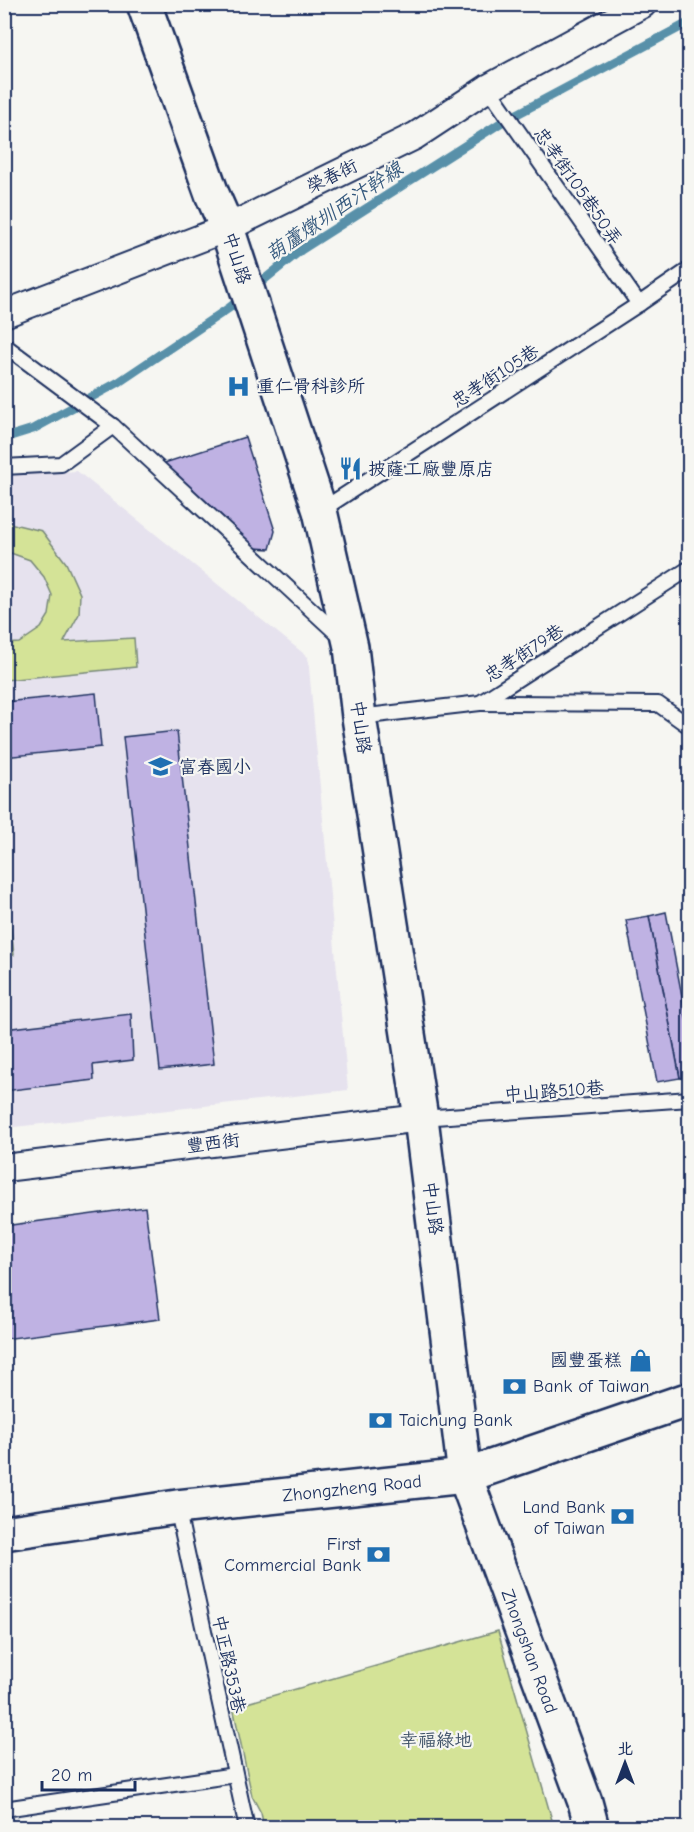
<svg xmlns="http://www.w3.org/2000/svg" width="694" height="1832" viewBox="0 0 694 1832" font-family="'Comic Neue','LXGW WenKai TC',sans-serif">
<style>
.built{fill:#e6e2ee}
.green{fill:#d4e397;stroke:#78897a;stroke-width:1.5}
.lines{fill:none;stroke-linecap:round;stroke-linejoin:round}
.stream{stroke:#5890a9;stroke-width:9}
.building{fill:#bfb2e3;stroke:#1b2f5e;stroke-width:1.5}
.lane-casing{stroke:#1b2f5e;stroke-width:18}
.street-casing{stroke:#1b2f5e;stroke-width:30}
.secondary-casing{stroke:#1b2f5e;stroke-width:38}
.lane{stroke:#f6f6f2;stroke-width:14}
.street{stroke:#f6f6f2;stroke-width:26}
.secondary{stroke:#f6f6f2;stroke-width:33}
.labels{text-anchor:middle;stroke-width:4.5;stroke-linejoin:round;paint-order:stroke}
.street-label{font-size:18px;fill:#1b2f5e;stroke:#f6f6f2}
.poi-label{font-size:18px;fill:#1b2f5e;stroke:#f6f6f2;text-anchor:start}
.park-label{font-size:18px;fill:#405369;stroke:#f6f6f2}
.water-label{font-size:20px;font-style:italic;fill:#34587d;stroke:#f6f6f2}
</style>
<rect width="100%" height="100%" fill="#f6f6f2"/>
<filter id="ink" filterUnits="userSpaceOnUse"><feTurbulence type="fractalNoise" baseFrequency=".0167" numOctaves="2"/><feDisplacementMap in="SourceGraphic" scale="12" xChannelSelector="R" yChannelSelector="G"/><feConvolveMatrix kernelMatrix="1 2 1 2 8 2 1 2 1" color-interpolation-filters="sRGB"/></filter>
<g filter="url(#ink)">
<!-- built -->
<path class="built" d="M77,471l231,186 40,433 -343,38v-652z"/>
<!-- green -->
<g class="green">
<path d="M5,522l37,9 24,32 14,31 -1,20 -15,28 70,-4 2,29 -131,13v-36l14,-1 22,-15 8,-13 3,-20 -8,-18 -14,-17 -25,-9z"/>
<path d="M5,877l9,78 -9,2 -1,-1z"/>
<path d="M498,1631l56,196h-290l-3,-14 -9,-17 -19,-89z"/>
</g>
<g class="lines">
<!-- stream -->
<path class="stream" d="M4,438l29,-9 86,-47 110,-74 72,-58 201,-128 188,-100"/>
</g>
<!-- building -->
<g class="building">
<path d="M245,437l30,94 -5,18 -16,-1 -96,-83z"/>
<path d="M96,693l5,54 -97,10v-55z"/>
<path d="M177,731l37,333 -54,6 -37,-333z"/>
<path d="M666,912l24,126v38l-10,2 -31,-162z"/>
<path d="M649,916l31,162 -23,4 -31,-162z"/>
<path d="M131,1014l2,46 -40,5 1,15 -90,11v-62z"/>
<path d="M145,1207l15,112 -156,20v-113z"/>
</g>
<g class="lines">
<defs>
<g id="lane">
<path d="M488,88l151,216"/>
<path d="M4,345l109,81 230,213"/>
<path d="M4,467l57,-3 52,-38"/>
<path d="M320,511l319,-207 51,-35"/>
<path d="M480,703l178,1 28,20h4"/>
<path d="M359,717l121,-14 210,-135"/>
<path d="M421,1118l269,-19"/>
<path d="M177,1507l70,321"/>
<path d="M4,1809l231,-34"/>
</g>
<g id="street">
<path d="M4,314l223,-86 188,-92 73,-48 155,-84"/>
<path d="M4,1168l417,-50"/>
</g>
<g id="secondary">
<path id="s1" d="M144,4l68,190 15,34 93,283 31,136 8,70 62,401 44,358 120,326 7,26"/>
<path id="s2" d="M4,1533l173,-26 288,-31 225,-77"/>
</g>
</defs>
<!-- lane casing -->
<use href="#lane" class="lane-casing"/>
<!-- street casing -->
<use href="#street" class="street-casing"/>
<!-- secondary casing -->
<use href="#secondary" class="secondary-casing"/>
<!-- lane -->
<use href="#lane" class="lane"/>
<!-- street -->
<use href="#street" class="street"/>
<!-- secondary -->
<use href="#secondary" class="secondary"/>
</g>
</g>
<!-- icons -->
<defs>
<symbol id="hospital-bare" viewBox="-9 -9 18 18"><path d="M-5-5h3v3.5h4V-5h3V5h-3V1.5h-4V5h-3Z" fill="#1f6fb2" stroke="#f6f6f2" stroke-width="2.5" paint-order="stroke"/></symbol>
<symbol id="restaurant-bare" viewBox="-9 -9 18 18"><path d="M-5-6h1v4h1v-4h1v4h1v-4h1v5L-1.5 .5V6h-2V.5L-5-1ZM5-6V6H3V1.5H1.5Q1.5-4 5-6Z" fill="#1f6fb2" stroke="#f6f6f2" stroke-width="2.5" paint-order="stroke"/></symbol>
<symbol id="school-bare" viewBox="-9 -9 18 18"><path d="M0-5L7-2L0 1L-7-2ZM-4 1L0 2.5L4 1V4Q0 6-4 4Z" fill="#1f6fb2" stroke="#f6f6f2" stroke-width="2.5" paint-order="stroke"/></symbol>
<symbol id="shop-bare" viewBox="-9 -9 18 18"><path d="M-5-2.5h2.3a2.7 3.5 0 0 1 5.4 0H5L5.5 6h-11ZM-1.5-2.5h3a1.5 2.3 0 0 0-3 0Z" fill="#1f6fb2" stroke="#f6f6f2" stroke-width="2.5" paint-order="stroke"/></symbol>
<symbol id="bank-bare" viewBox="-9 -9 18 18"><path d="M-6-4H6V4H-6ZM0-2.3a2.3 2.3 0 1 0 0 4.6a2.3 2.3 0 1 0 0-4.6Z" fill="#1f6fb2" stroke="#f6f6f2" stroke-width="2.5" paint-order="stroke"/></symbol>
</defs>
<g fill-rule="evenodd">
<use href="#hospital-bare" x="222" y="370" width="33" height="33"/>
<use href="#restaurant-bare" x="334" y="452" width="33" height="33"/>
<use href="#school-bare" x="144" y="750" width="33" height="33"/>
<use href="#shop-bare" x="624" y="1344" width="33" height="33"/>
<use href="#bank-bare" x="498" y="1370" width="33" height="33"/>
<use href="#bank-bare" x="364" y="1404" width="33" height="33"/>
<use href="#bank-bare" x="606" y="1500" width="33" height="33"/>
<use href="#bank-bare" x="362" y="1538" width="33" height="33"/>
</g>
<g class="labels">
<!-- street labels -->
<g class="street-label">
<text transform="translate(332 176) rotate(-26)" y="6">榮春街</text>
<text transform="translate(578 186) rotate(55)" y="6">忠孝街105巷50弄</text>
<text transform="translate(237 258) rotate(72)" y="6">中山路</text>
<text transform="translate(495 376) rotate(-33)" y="6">忠孝街105巷</text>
<text transform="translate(524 653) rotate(-33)" y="6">忠孝街79巷</text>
<text transform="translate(361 727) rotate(82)" y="6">中山路</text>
<text transform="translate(554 1091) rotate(-4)" y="6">中山路510巷</text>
<text transform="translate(213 1143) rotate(-7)" y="6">豐西街</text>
<text transform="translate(433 1208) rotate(83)" y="6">中山路</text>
<text dy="6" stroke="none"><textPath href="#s2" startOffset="351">Zhongzheng Road</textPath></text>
<text dy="6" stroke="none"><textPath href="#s1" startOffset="1700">Zhongshan Road</textPath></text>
<text transform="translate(229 1664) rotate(78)" y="6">中正路353巷</text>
</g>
<!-- poi labels -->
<g class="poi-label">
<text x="257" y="392">重仁骨科診所</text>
<text x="368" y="475">披薩工廠豐原店</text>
<text x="179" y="773">富春國小</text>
<text x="622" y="1366" text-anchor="end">國豐蛋糕</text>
<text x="533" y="1392">Bank of Taiwan</text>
<text x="399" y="1426">Taichung Bank</text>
<text x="605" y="1513" text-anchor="end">Land Bank<tspan x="605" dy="21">of Taiwan</tspan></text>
<text x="361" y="1550" text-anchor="end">First<tspan x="361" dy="21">Commercial Bank</tspan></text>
</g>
<!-- park labels -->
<g class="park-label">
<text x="436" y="1746">幸福綠地</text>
</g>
<!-- water labels -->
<g class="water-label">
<text transform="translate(334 211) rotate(-34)" y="7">葫蘆燉圳西汴幹線</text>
</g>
</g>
<!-- margin -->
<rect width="694" height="1832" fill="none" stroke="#f6f6f2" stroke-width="24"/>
<rect x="12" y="12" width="670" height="1808" fill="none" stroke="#1b2f5e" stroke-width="2" filter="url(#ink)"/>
<!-- north arrow -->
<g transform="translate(625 1763)" stroke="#f6f6f2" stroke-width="4.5" paint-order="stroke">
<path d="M0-4.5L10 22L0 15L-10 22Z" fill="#1b2f5e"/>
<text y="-9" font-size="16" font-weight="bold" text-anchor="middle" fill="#1b2f5e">北</text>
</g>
<!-- scale -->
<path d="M42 1781v9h93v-9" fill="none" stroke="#1b2f5e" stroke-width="3"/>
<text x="51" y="1781" font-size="18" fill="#1b2f5e" stroke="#f6f6f2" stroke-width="4.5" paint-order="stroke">20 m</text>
</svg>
